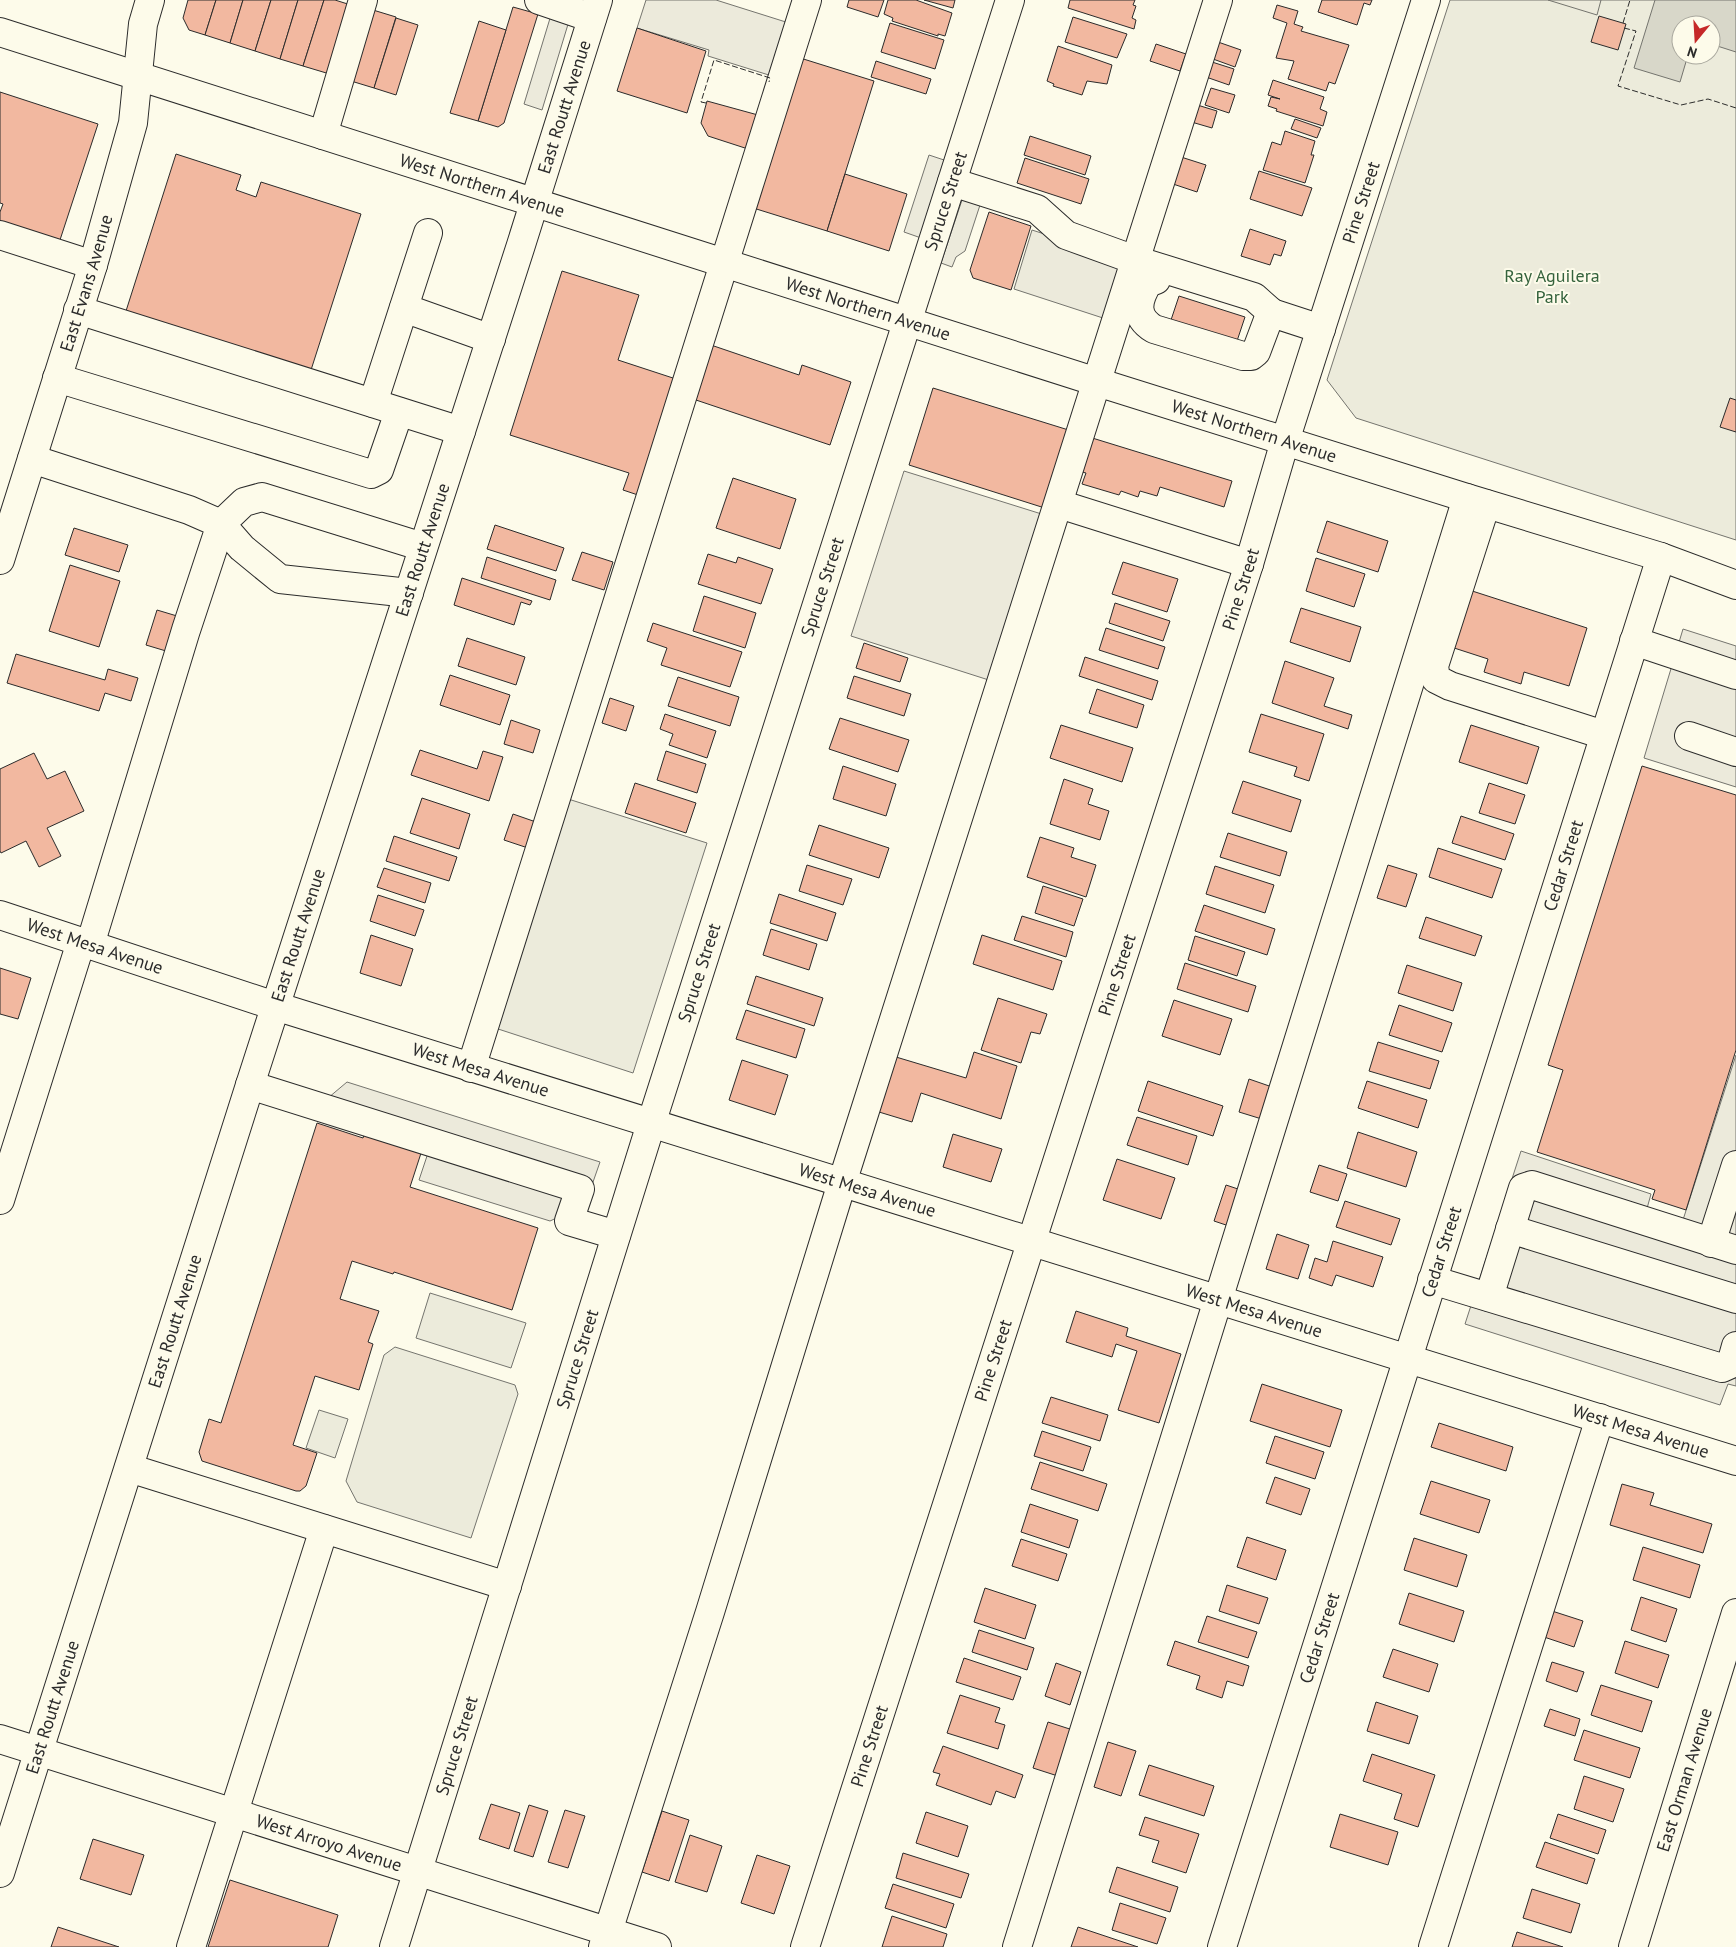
<svg xmlns="http://www.w3.org/2000/svg" width="1736" height="1947" viewBox="0 0 1736 1947" font-family="'PT Sans',sans-serif">
<style>
.green{fill:#ecebdb;stroke:#74746e;fill-rule:evenodd}
.parking{fill:#eceadb;stroke:#74746e}
.water{fill:#d8d7c9;stroke:#74746e}
.building{fill:#f2b8a0;stroke:#2b2b2b}
.lines{fill:none;stroke-linecap:round;stroke-linejoin:round}
.minor-casing{stroke:#2b2b2b;stroke-width:30}
.major-casing{stroke:#2b2b2b;stroke-width:30}
.minor{stroke:#fdfbea;stroke-width:28}
.major{stroke:#fdfbea;stroke-width:28}
.fence{stroke:#2b2b2b;stroke-width:1;stroke-dasharray:6 2.5;stroke-linecap:butt}
.labels{text-anchor:middle;stroke-width:4;stroke-linejoin:round;paint-order:stroke}
.street-label{font-size:18px;fill:#2b2b2b;stroke:#fdfbea}
.park-label{font-size:18px;fill:#34623c;stroke:#fdfbea}
</style>
<rect width="100%" height="100%" fill="#fdfbea"/>
<!-- green -->
<g class="green">
<path d="M1450,0h286v540l-380,-122 -29,-38zM1681,25h30v30h-30z"/>
<path d="M565,798l142,45 -74,230 -141,-46z"/>
<path d="M430,1293l96,30 -15,45 -95,-30z"/>
<path d="M395,1347l120,38 3,9 -47,144 -114,-36 -11,-21 38,-126z"/>
<path d="M319,1410l29,9 -13,39 -29,-10z"/>
</g>
<!-- parking -->
<g class="parking">
<path d="M646,0h70l73,23 -17,53 -64,-20 1,-6 -72,-22z"/>
<path d="M1548,0h53l-4,15z"/>
<path d="M551,15l18,6 -27,89 -18,-6z"/>
<path d="M929,155l21,7 -26,77 -20,-7z"/>
<path d="M963,197l18,5 -16,49 -9,6 -4,10 -11,-4z"/>
<path d="M1032,230l93,30 -19,59 -92,-30z"/>
<path d="M904,471l144,45 -53,166 -144,-46z"/>
<path d="M1683,629l53,17v141l-92,-29z"/>
<path d="M1736,1055v331l-8,-2 -8,21 -255,-81 56,-173 130,43 -5,18 36,11z"/>
<path d="M347,1082l253,80 -15,43 -35,16 -131,-41 16,-48 -107,-34z"/>
</g>
<!-- water -->
<path class="water" d="M1655,0h81v52l-25,-8v-19h-30v30h7l-8,27 -46,-14z"/>
<!-- building -->
<g class="building">
<path d="M188,0h28l-11,35 -16,-5 -6,-12z"/>
<path d="M216,0h27l-13,43 -25,-8z"/>
<path d="M243,0h28l-16,51 -25,-8z"/>
<path d="M271,0h27l-18,59 -25,-8z"/>
<path d="M298,0h26l-21,66 -23,-7z"/>
<path d="M324,0h11l19,6 -21,69 -30,-9z"/>
<path d="M849,0h35l-6,17 -31,-10z"/>
<path d="M888,0h28l36,13 -7,23 -7,-2v2l-46,-15 1,-3 -9,-4z"/>
<path d="M924,0h31l-2,8z"/>
<path d="M1070,0h65l-2,5 3,1 -4,12 4,2 -2,9 -66,-21z"/>
<path d="M1322,0h50l-2,5 -6,-2 -7,22 -39,-13z"/>
<path d="M1277,5l21,6 -4,13 9,3 -2,4 48,14 -14,39 -6,-2 -3,9 -38,-12 6,-18 -18,-3 11,-35 -14,-5z"/>
<path d="M513,7l25,7 -34,109 -6,4 -20,-6z"/>
<path d="M373,10l23,7 -22,71 -23,-7z"/>
<path d="M1599,16l27,8 -8,26 -27,-8z"/>
<path d="M1073,17l54,17 -10,24 -52,-16z"/>
<path d="M396,18l22,7 -22,70 -22,-7z"/>
<path d="M479,21l27,9 -28,91 -28,-8z"/>
<path d="M890,23l54,17 -9,29 -54,-17z"/>
<path d="M637,28l69,23 -19,62 -70,-22z"/>
<path d="M1218,42l23,8 -6,17 -22,-8z"/>
<path d="M1156,44l30,10 -6,17 -30,-10z"/>
<path d="M1058,46l54,19 -5,19 -20,-3 -5,14 -29,-9 1,-2 -7,-3z"/>
<path d="M797,57l77,24 -47,150 -77,-24z"/>
<path d="M876,61l55,18 -5,15 -55,-17z"/>
<path d="M1212,62l22,7 -5,16 -23,-8z"/>
<path d="M1273,80l51,17 -4,12 7,3 -4,14 -47,-15 1,-2 -9,-3 3,-9 9,2 -12,-4z"/>
<path d="M1211,88l24,7 -6,18 -24,-8z"/>
<path d="M0,92l98,32 -40,122 -58,-19v-15l3,-8 -3,-1z"/>
<path d="M707,101l51,14 -10,34 -40,-13 -7,-13z"/>
<path d="M1194,104l23,7 -5,17 -24,-7z"/>
<path d="M1295,119l26,9 -4,10 -26,-9z"/>
<path d="M1285,131l30,10 -4,14h3l-9,28 -42,-13 9,-28 9,3z"/>
<path d="M1030,136l61,20 -6,19 -61,-20z"/>
<path d="M176,154l65,21 -5,15 20,7 5,-15 100,32 -50,156 -185,-59z"/>
<path d="M1181,157l25,8 -9,27 -24,-8z"/>
<path d="M1025,158l64,21 -8,25 -64,-21z"/>
<path d="M1259,171l53,17 -10,28 -52,-17z"/>
<path d="M845,174l62,20 -18,57 -62,-20z"/>
<path d="M989,212l42,14 -20,64 -38,-12 -3,-8z"/>
<path d="M1250,229l36,12 -5,15 -7,-2 -4,11 -29,-9z"/>
<path d="M562,271l77,24 -21,65 61,20 -38,116 -18,-6 6,-17 -119,-38z"/>
<path d="M1179,296l66,21 -10,30 -66,-21z"/>
<path d="M708,344l91,31 3,-10 49,17 -21,63 -140,-47z"/>
<path d="M933,388l142,44 -24,78 -142,-45z"/>
<path d="M1730,398l6,2v32l-16,-5z"/>
<path d="M1089,437l143,44 -8,26 -64,-20 -3,9 -17,-5 -2,6 -17,-6 -2,4 -37,-11 4,-11 -8,-2z"/>
<path d="M733,478l63,21 -16,50 -64,-21z"/>
<path d="M1327,521l61,20 -10,31 -61,-20z"/>
<path d="M495,525l69,23 -8,23 -69,-22z"/>
<path d="M74,528l54,17 -9,27 -54,-17z"/>
<path d="M582,552l31,10 -9,28 -32,-10z"/>
<path d="M708,554l28,9 2,-6 35,12 -12,35 -63,-20z"/>
<path d="M487,557l69,23 -6,20 -69,-22z"/>
<path d="M1316,558l49,16 -11,33 -48,-16z"/>
<path d="M1123,562l55,17 -11,33 -55,-18z"/>
<path d="M70,565l50,16 -21,66 -50,-16z"/>
<path d="M462,578l70,23 -2,4 -9,-3 -7,23 -60,-20z"/>
<path d="M1466,589l121,39 -18,58 -45,-14 -3,12 -37,-12 4,-13 -40,-13z"/>
<path d="M704,596l52,17 -11,35 -52,-17z"/>
<path d="M1115,603l55,18 -7,20 -54,-18z"/>
<path d="M1301,608l60,19 -11,35 -60,-20z"/>
<path d="M157,610l20,6 -11,35 -20,-6z"/>
<path d="M653,623l89,29 -12,35 -69,-22 6,-17 -20,-7z"/>
<path d="M1106,628l59,19 -7,22 -59,-19z"/>
<path d="M467,638l58,19 -9,28 -58,-19z"/>
<path d="M864,643l44,15 -8,24 -44,-14z"/>
<path d="M16,654l89,26 3,-11 30,9 -7,23 -26,-8 -6,18 -92,-28z"/>
<path d="M1085,657l73,24 -6,19 -73,-24z"/>
<path d="M1285,661l49,17 -10,28 28,9 -4,14 -76,-26z"/>
<path d="M450,675l60,20 -10,30 -60,-20z"/>
<path d="M854,676l57,18 -7,22 -57,-18z"/>
<path d="M678,677l61,20 -9,29 -62,-20z"/>
<path d="M1097,689l47,16 -7,23 -48,-15z"/>
<path d="M610,698l24,8 -8,25 -24,-8z"/>
<path d="M665,714l51,17 -9,27 -38,-13 4,-11 -13,-5z"/>
<path d="M1261,714l63,20 -15,47 -15,-5 3,-9 -48,-15z"/>
<path d="M840,718l69,22 -11,32 -69,-23z"/>
<path d="M511,720l29,10 -7,23 -29,-9z"/>
<path d="M1061,725l72,23 -11,34 -72,-24z"/>
<path d="M1471,725l68,22 -12,37 -68,-22z"/>
<path d="M420,750l57,19 6,-18 20,6 -14,44 -78,-26z"/>
<path d="M666,751l40,13 -9,29 -40,-13z"/>
<path d="M34,753l13,26 18,-8 19,40 -37,17 14,28 -22,11 -13,-26 -25,12 -1,-2v-82z"/>
<path d="M843,766l53,18 -10,32 -53,-17z"/>
<path d="M1642,766l94,29v255l-50,160 -34,-11 3,-9 -118,-38 26,-82 -15,-5z"/>
<path d="M1064,779l29,10 -5,15 21,7 -9,29 -50,-16z"/>
<path d="M1243,781l58,19 -10,32 -59,-19z"/>
<path d="M635,783l61,20 -10,30 -61,-20z"/>
<path d="M1489,783l36,12 -10,29 -36,-11z"/>
<path d="M422,798l48,16 -11,35 -49,-16z"/>
<path d="M513,814l23,8 -8,26 -24,-8z"/>
<path d="M1461,816l53,18 -9,26 -53,-17z"/>
<path d="M819,825l70,23 -10,30 -70,-23z"/>
<path d="M1228,833l59,19 -7,24 -60,-19z"/>
<path d="M394,836l63,21 -8,24 -63,-20z"/>
<path d="M1040,837l34,11 -3,9 25,8 -10,32 -59,-20z"/>
<path d="M1438,848l64,21 -10,29 -63,-21z"/>
<path d="M807,865l45,14 -9,26 -44,-14z"/>
<path d="M1388,865l29,9 -11,33 -29,-9z"/>
<path d="M1215,866l59,19 -9,28 -59,-19z"/>
<path d="M384,868l47,15 -6,20 -48,-16z"/>
<path d="M1043,886l40,13 -9,27 -39,-13z"/>
<path d="M779,894l57,19 -9,28 -57,-18z"/>
<path d="M378,895l46,15 -9,26 -45,-15z"/>
<path d="M1204,905l71,24 -8,26 -72,-24z"/>
<path d="M1022,916l51,16 -7,25 -52,-17z"/>
<path d="M1426,917l56,19 -7,20 -56,-18z"/>
<path d="M771,929l46,15 -8,26 -46,-15z"/>
<path d="M371,935l42,14 -12,37 -41,-13z"/>
<path d="M982,935l80,26 -9,29 -80,-26z"/>
<path d="M1195,936l50,16 -8,24 -49,-16z"/>
<path d="M1185,963l71,23 -8,26 -71,-23z"/>
<path d="M1407,965l55,18 -9,28 -55,-18z"/>
<path d="M0,968l31,10 -13,41 -18,-5z"/>
<path d="M756,976l67,22 -9,28 -67,-22z"/>
<path d="M998,998l49,16 -7,20 -9,-2 -10,31 -40,-13z"/>
<path d="M1174,1000l58,19 -12,36 -58,-19z"/>
<path d="M1399,1005l53,18 -10,29 -53,-17z"/>
<path d="M746,1010l59,19 -9,29 -60,-19z"/>
<path d="M1378,1042l61,19 -9,28 -61,-18z"/>
<path d="M974,1052l43,14 -16,53 -80,-26 -9,29 -33,-10 17,-55 70,21z"/>
<path d="M742,1060l46,15 -13,40 -46,-15z"/>
<path d="M1249,1079l26,9 -10,32 -26,-8z"/>
<path d="M1148,1081l75,25 -10,30 -75,-25z"/>
<path d="M1367,1081l60,19 -9,28 -60,-20z"/>
<path d="M1137,1117l60,19 -9,29 -61,-20z"/>
<path d="M317,1123l46,15 3,-8 57,17 -13,40 128,41 -26,82 -118,-38 -1,2 -41,-13 -12,38 39,12 -11,31 5,2 -14,46 -44,-14 -22,69 24,8 -11,33 -6,5h-4l-94,-30 -3,-9 10,-33 12,4z"/>
<path d="M1358,1132l59,20 -11,35 -59,-19z"/>
<path d="M953,1134l49,15 -11,33 -48,-15z"/>
<path d="M1117,1159l58,19 -14,41 -58,-19z"/>
<path d="M1319,1165l28,9 -9,27 -28,-9z"/>
<path d="M1226,1185l18,6 -12,36 -18,-6z"/>
<path d="M1345,1201l55,18 -9,26 -55,-18z"/>
<path d="M1277,1234l32,11 -11,34 -32,-10z"/>
<path d="M1333,1241l50,16 -10,30 -37,-12 -4,11 -23,-8 6,-20 12,4z"/>
<path d="M1076,1311l52,17 -2,8 55,18 -22,69 -41,-13 19,-59 -21,-7 -4,13 -46,-15z"/>
<path d="M1262,1384l80,26 -12,37 -80,-26z"/>
<path d="M1051,1397l57,18 -8,26 -58,-18z"/>
<path d="M1439,1423l74,24 -7,24 -75,-24z"/>
<path d="M1042,1431l49,16 -8,24 -49,-15z"/>
<path d="M1275,1436l49,16 -9,27 -49,-16z"/>
<path d="M1040,1462l67,22 -9,27 -67,-22z"/>
<path d="M1275,1477l35,12 -9,26 -35,-12z"/>
<path d="M1431,1481l59,19 -11,33 -59,-19z"/>
<path d="M1622,1484l32,9 -4,12 62,19 -9,29 -93,-28z"/>
<path d="M1030,1504l48,16 -9,28 -48,-16z"/>
<path d="M1247,1537l39,13 -10,30 -39,-13z"/>
<path d="M1414,1538l53,17 -10,32 -53,-17z"/>
<path d="M1021,1539l46,15 -9,27 -46,-15z"/>
<path d="M1643,1547l57,18 -10,33 -57,-18z"/>
<path d="M1227,1585l41,13 -9,26 -40,-13z"/>
<path d="M985,1588l51,17 -11,34 -51,-17z"/>
<path d="M1409,1593l55,18 -10,31 -55,-18z"/>
<path d="M1641,1597l36,12 -11,33 -35,-12z"/>
<path d="M1552,1611l31,10 -9,26 -30,-10z"/>
<path d="M1207,1616l50,16 -9,26 -50,-16z"/>
<path d="M979,1630l55,18 -7,22 -55,-18z"/>
<path d="M1175,1641l74,25 -6,20 -16,-5 -5,17 -26,-9 4,-13 -33,-11z"/>
<path d="M1625,1641l44,14 -11,33 -43,-15z"/>
<path d="M1393,1649l45,15 -9,28 -46,-15z"/>
<path d="M964,1658l57,19 -8,23 -57,-18z"/>
<path d="M1552,1662l32,10 -7,20 -31,-11z"/>
<path d="M1056,1663l25,9 -11,33 -25,-9z"/>
<path d="M1601,1685l51,16 -10,31 -51,-17z"/>
<path d="M960,1695l40,13 -5,14 10,3 -7,24 -51,-16z"/>
<path d="M1376,1702l42,14 -9,28 -42,-13z"/>
<path d="M1550,1709l30,10 -5,17 -31,-10z"/>
<path d="M1048,1722l31,10 -15,46 -31,-10z"/>
<path d="M1584,1730l56,18 -10,30 -56,-18z"/>
<path d="M1108,1742l28,9 -15,45 -27,-9z"/>
<path d="M943,1746l80,29 -8,23 -19,-7 -5,14 -55,-20 4,-11 -7,-2z"/>
<path d="M1372,1754l63,21 -17,52 -24,-8 8,-25 -39,-13z"/>
<path d="M1149,1765l65,21 -10,30 -65,-21z"/>
<path d="M1584,1776l40,13 -11,33 -39,-13z"/>
<path d="M491,1804l29,9 -11,36 -30,-10z"/>
<path d="M529,1805l19,6 -15,46 -19,-6z"/>
<path d="M565,1810l20,6 -17,52 -20,-6z"/>
<path d="M662,1811l27,9 -20,61 -27,-9z"/>
<path d="M926,1812l42,14 -10,31 -42,-14z"/>
<path d="M1340,1814l58,18 -10,33 -58,-18z"/>
<path d="M1558,1814l48,16 -8,24 -48,-16z"/>
<path d="M1145,1817l54,17 -13,39 -34,-11 7,-21 -20,-6z"/>
<path d="M690,1835l32,11 -15,46 -32,-10z"/>
<path d="M93,1839l51,16 -13,40 -51,-16z"/>
<path d="M1545,1842l50,17 -8,25 -51,-17z"/>
<path d="M903,1853l66,21 -8,24 -65,-20z"/>
<path d="M757,1855l33,11 -16,48 -33,-11z"/>
<path d="M1117,1867l61,20 -8,25 -61,-20z"/>
<path d="M230,1880l108,35 -10,32h-120z"/>
<path d="M893,1884l61,20 -8,24 -61,-20z"/>
<path d="M1532,1889l48,15 -9,29 -48,-15z"/>
<path d="M1120,1903l46,15 -9,26 -45,-14z"/>
<path d="M892,1916l55,18 -4,13h-61z"/>
<path d="M58,1927l61,20h-68z"/>
<path d="M1078,1927l60,20h-67z"/>
<path d="M1517,1932l46,15h-51z"/>
</g>
<g class="lines">
<defs>
<g id="minor">
<path d="M539,0l53,18"/>
<path d="M323,135l40,-135"/>
<path d="M952,182l85,27 29,26 69,25 119,37 18,16 49,16"/>
<path d="M0,235l93,30"/>
<path d="M1156,280l-8,3c-11,18 -14,34 6,46l89,27h8l5,-4 15,-40"/>
<path d="M404,308l87,31"/>
<path d="M78,310l383,121"/>
<path d="M57,378l314,96 8,-4 20,-58"/>
<path d="M373,403l55,-170"/>
<path d="M32,459l157,51 32,14 -35,106 -96,315"/>
<path d="M1059,504l190,60"/>
<path d="M1486,504l-52,162 2,13 14,7 154,49"/>
<path id="s1" d="M0,560l93,-295 40,-142 10,-99 7,-24"/>
<path d="M409,593l-129,-14 -38,-31 -21,-24 23,-22 18,-5 161,50"/>
<path d="M1634,641l102,34"/>
<path d="M1689,736l47,16"/>
<path id="s2" d="M0,915l275,91 1461,455"/>
<path d="M471,1068l336,-1068"/>
<path d="M250,1085l330,104 -11,32 47,14"/>
<path d="M0,1200l81,-258"/>
<path d="M1510,1229l226,70"/>
<path d="M1711,1243l25,-78"/>
<path d="M1432,1280l290,88 9,-4 5,-18"/>
<path d="M1489,1297l34,-109 9,-3 204,65"/>
<path d="M129,1468l378,118"/>
<path id="s3" d="M0,1739l657,208"/>
<path id="s4" d="M0,1873l250,-788 271,-840 77,-245"/>
<path d="M191,1947l133,-418"/>
<path id="s5" d="M394,1947l257,-823 359,-1124"/>
<path d="M603,1947l107,-335 132,-429 376,-1183"/>
<path id="s6" d="M805,1947l444,-1383 36,-123 141,-441"/>
<path d="M1017,1947l450,-1449"/>
<path id="s7" d="M1222,1947l439,-1390"/>
<path d="M1433,1947l167,-529"/>
<path id="s8" d="M1633,1947l103,-334"/>
</g>
<g id="major">
<path id="s9" d="M0,32l1097,350 370,116 194,59 75,28"/>
</g>
</defs>
<!-- minor casing -->
<use href="#minor" class="minor-casing"/>
<!-- major casing -->
<use href="#major" class="major-casing"/>
<!-- minor -->
<use href="#minor" class="minor"/>
<!-- major -->
<use href="#major" class="major"/>
<!-- fence -->
<g class="fence">
<path d="M1623,23l7,-23"/>
<path d="M1624,28l12,3 -18,55 63,19 27,-6 28,9"/>
<path d="M706,103l-5,-1 13,-42 56,18 -1,4"/>
</g>
</g>
<g class="labels">
<!-- street labels -->
<g class="street-label">
<text dy="6" stroke="none"><textPath href="#s4" startOffset="1854">East Routt Avenue</textPath></text>
<text dy="6" stroke="none"><textPath href="#s9" startOffset="506">West Northern Avenue</textPath></text>
<text dy="6" stroke="none"><textPath href="#s5" startOffset="1831">Spruce Street</textPath></text>
<text dy="6" stroke="none"><textPath href="#s6" startOffset="1831">Pine Street</textPath></text>
<text dy="6" stroke="none"><textPath href="#s1" startOffset="290">East Evans Avenue</textPath></text>
<text dy="6" stroke="none"><textPath href="#s9" startOffset="911">West Northern Avenue</textPath></text>
<text dy="6" stroke="none"><textPath href="#s9" startOffset="1316">West Northern Avenue</textPath></text>
<text dy="6" stroke="none"><textPath href="#s4" startOffset="1389">East Routt Avenue</textPath></text>
<text dy="6" stroke="none"><textPath href="#s5" startOffset="1426">Spruce Street</textPath></text>
<text dy="6" stroke="none"><textPath href="#s6" startOffset="1426">Pine Street</textPath></text>
<text dy="6" stroke="none"><textPath href="#s7" startOffset="1134">Cedar Street</textPath></text>
<text dy="6" stroke="none"><textPath href="#s4" startOffset="984">East Routt Avenue</textPath></text>
<text dy="6" stroke="none"><textPath href="#s2" startOffset="100">West Mesa Avenue</textPath></text>
<text dy="6" stroke="none"><textPath href="#s5" startOffset="1021">Spruce Street</textPath></text>
<text dy="6" stroke="none"><textPath href="#s6" startOffset="1021">Pine Street</textPath></text>
<text dy="6" stroke="none"><textPath href="#s2" startOffset="505">West Mesa Avenue</textPath></text>
<text dy="6" stroke="none"><textPath href="#s2" startOffset="910">West Mesa Avenue</textPath></text>
<text dy="6" stroke="none"><textPath href="#s7" startOffset="729">Cedar Street</textPath></text>
<text dy="6" stroke="none"><textPath href="#s2" startOffset="1315">West Mesa Avenue</textPath></text>
<text dy="6" stroke="none"><textPath href="#s4" startOffset="579">East Routt Avenue</textPath></text>
<text dy="6" stroke="none"><textPath href="#s5" startOffset="616">Spruce Street</textPath></text>
<text dy="6" stroke="none"><textPath href="#s6" startOffset="616">Pine Street</textPath></text>
<text dy="6" stroke="none"><textPath href="#s2" startOffset="1720">West Mesa Avenue</textPath></text>
<text dy="6" stroke="none"><textPath href="#s7" startOffset="324">Cedar Street</textPath></text>
<text dy="6" stroke="none"><textPath href="#s4" startOffset="174">East Routt Avenue</textPath></text>
<text dy="6" stroke="none"><textPath href="#s5" startOffset="211">Spruce Street</textPath></text>
<text dy="6" stroke="none"><textPath href="#s6" startOffset="211">Pine Street</textPath></text>
<text dy="6" stroke="none"><textPath href="#s8" startOffset="175">East Orman Avenue</textPath></text>
<text dy="6" stroke="none"><textPath href="#s3" startOffset="345">West Arroyo Avenue</textPath></text>
</g>
<!-- park labels -->
<g class="park-label">
<text x="1552" y="282">Ray Aguilera<tspan x="1552" dy="21">Park</tspan></text>
</g>
</g>
<!-- north arrow -->
<g transform="translate(1696 40) rotate(198)"><circle r="24" fill="#fdfbea" stroke="#a9a89e"/>
<path d="M0-4L9 19L0 12L-9 19Z" fill="#c62828"/>
<text y="-8" font-size="14" font-weight="bold" text-anchor="middle" fill="#2b2b2b">N</text>
</g>
</svg>
